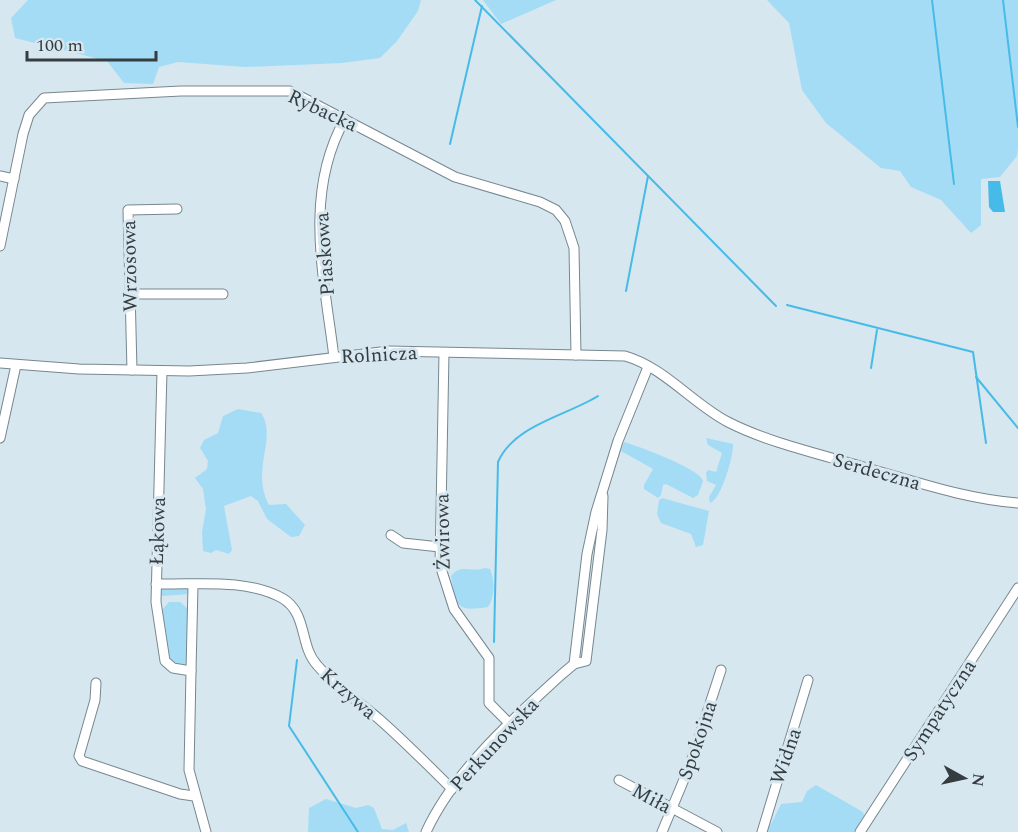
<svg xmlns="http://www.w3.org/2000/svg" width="1018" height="832" viewBox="0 0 1018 832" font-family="Spectral,serif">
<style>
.green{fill:#a4dcf5}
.water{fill:#47bbe7}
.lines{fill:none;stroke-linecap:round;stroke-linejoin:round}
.stream{stroke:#47bbe7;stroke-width:2}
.minor-casing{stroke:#77878f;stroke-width:11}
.minor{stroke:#fff;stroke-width:9}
.labels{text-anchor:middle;stroke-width:6;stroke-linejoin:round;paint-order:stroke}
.street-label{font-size:20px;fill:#363d41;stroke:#d6e7f0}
</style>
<rect width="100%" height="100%" fill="#d6e7f0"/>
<!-- green -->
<g class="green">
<path d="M28,0h393l-3,11 -21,30 -17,17 -38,5 -97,4 -67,-5 -19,5 -6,17 -29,-1 -17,-22 -92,-23 -4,-20z"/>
<path d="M483,0h73l-55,24z"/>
<path d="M767,0h251v146l-1,10 -17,21 -19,2v46l-10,8 -30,-33 -30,-13 -11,-16 -19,-3 -55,-45 -24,-33 -13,-67z"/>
<path d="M238,409l23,4c17,24 -11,57 8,92l17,-1 19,21 -6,11 -8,1 -24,-18 -9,-18 -7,-5 -27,10 8,44 -3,4 -13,-4 -5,3 -8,-2 -1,-19 4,-23 -3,-20 -8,-11 12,-9 1,-8 -8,-13 4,-8 14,-7 5,-17z"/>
<path d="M706,438l27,6c1,11 -12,56 -23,59l-1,-6 7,-12 -9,-4 -1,-8 2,-3 8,2 6,-19 -14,-8z"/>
<path d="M624,442c14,4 77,27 79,39l-5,14 -5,3 -27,-14 -3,1 -2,10 -3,3 -14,-9v-4l9,-16 -32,-18z"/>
<path d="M662,498l47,13 -6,34 -7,2 -5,-13 -30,-11 -4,-9 2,-14z"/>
<path d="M485,568l5,1c5,12 5,28 -2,38 -32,5 -32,0 -37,-31 10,-13 19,-3 34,-8z"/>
<path d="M159,588h28l3,6 -27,2 -4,-2z"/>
<path d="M169,602h11l7,6v55l-3,3 -7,-2 -10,-8 -6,-45z"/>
<path d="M816,785l47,27 1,4 -10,16h-87l14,-28 21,-2 5,-11z"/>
<path d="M326,799l30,9 12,-3 6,3 8,21 11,1 13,-7 3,9h-101l1,-24z"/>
</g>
<!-- water -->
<path class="water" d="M988,181h12l5,31h-12l-4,-5z"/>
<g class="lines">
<!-- stream -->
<g class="stream">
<path d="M475,0l301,306"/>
<path d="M932,0l22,184"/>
<path d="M1003,0l15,127"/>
<path d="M450,144l32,-138"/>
<path d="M626,291l22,-115"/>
<path d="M787,305l186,47 13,91"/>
<path d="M871,368l6,-38"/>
<path d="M976,377l42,51"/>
<path d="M494,642l4,-180c16,-37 68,-46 100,-66"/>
<path d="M297,660l-8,66 69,106"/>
</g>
<defs>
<g id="minor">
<path d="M0,176l14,3"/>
<path d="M0,246l23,-112 6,-19 15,-17 137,-7h109l165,86 85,25 16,8 9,11 9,27 2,107"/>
<path d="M129,294h94"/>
<path d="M444,353l-4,212 14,44 35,49v45l22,22"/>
<path d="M334,357c-10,-80 -31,-164 11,-238"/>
<path d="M0,363l79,6 110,2 58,-3 142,-17 236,5c39,11 68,48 103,66 41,21 95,33 139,46 50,14 99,31 151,35"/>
<path d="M132,370l-4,-160 49,-1"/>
<path d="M162,371l-6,231 9,59 8,7 18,3 -2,99 17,62"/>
<path d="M0,438l16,-73"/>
<path d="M391,535l12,8 37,4"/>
<path d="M156,584c40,1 89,-6 126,14 26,15 17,47 35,67 17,20 41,36 62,54 25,22 49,46 73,70"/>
<path d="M574,664l13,-110 9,-42 22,-71 30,-74"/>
<path d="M191,671l2,-86"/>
<path d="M96,683l-1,17 -16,56 3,5 98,33 14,2"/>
<path d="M619,780l98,52"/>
<path d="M426,832c28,-61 86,-112 135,-157l13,-11 12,-3 16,-131 1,-34"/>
<path d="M662,832l28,-67 31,-95"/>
<path d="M762,832l46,-152"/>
<path d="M860,832l158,-244"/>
</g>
</defs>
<!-- minor casing -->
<use href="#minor" class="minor-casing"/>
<!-- minor -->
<use href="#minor" class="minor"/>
</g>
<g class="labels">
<!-- street labels -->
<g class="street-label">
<text transform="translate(323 110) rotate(25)" y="7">Rybacka</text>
<text transform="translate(324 254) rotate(-94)" y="7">Piaskowa</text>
<text transform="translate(129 266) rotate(-91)" y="7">Wrzosowa</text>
<text transform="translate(379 354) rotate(-3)" y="7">Rolnicza</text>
<text transform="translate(877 471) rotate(16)" y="7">Serdeczna</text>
<text transform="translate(157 531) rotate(-88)" y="7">Łąkowa</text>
<text transform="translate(442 532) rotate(-91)" y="7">Żwirowa</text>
<text transform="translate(349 693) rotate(41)" y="7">Krzywa</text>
<text transform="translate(939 710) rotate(-57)" y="7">Sympatyczna</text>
<text transform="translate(697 740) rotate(-71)" y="7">Spokojna</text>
<text transform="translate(494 744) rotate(-47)" y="7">Perkunowska</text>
<text transform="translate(785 756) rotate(-71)" y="7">Widna</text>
<text transform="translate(652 798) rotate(28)" y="7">Miła</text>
</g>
</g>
<!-- north arrow -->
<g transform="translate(964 778) rotate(98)" stroke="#d6e7f0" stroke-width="4.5" paint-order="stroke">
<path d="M0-4.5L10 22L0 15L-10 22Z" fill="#363d41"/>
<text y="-9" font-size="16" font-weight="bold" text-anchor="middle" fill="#363d41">N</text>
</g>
<!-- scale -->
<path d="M27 51v9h129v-9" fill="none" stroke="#363d41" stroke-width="3"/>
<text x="36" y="51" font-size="18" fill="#363d41" stroke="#d6e7f0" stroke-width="4.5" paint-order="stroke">100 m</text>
</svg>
